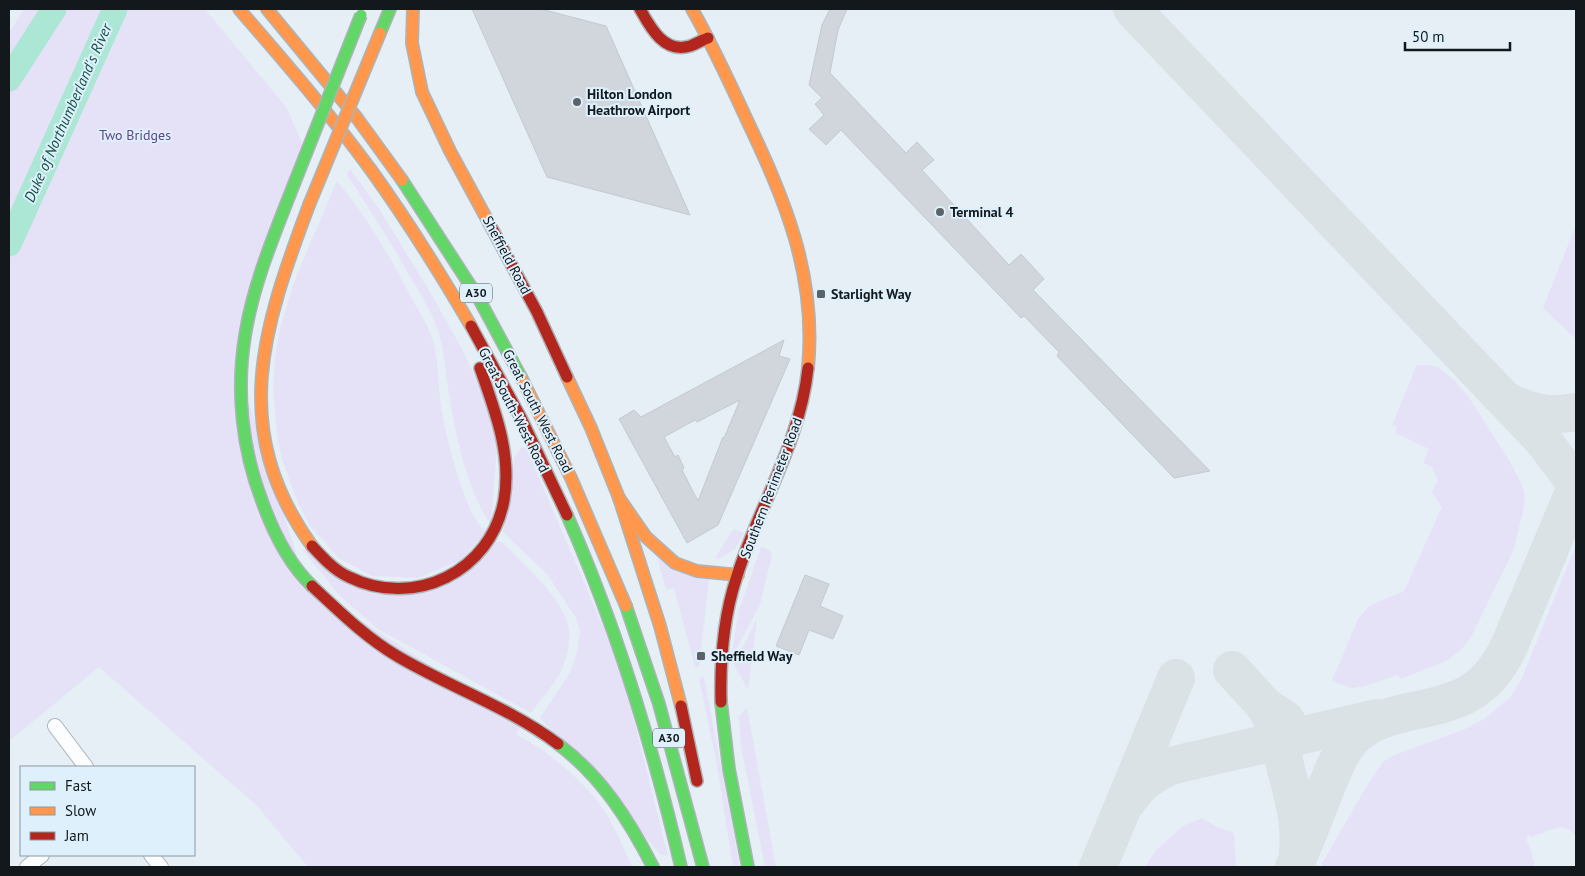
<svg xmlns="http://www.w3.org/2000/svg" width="1585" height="876" viewBox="0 0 1585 876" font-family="'PT Sans',sans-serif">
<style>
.green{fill:#e5e2f8}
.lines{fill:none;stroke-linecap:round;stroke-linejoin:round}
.river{stroke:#ace7d5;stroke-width:25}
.taxiway{stroke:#dbe2e6;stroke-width:38}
.building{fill:#d0d6dc;stroke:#c3cad0;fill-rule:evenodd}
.street-casing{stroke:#acb4b8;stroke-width:16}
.fast-casing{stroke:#acb4b8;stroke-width:14}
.slow-casing{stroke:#acb4b8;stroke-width:14}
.jam-casing{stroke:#acb4b8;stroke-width:14}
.street{stroke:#fbfdfe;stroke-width:14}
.fast{stroke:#63d668;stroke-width:11}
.slow{stroke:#ff974d;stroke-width:11}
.jam{stroke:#b3261e;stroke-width:11}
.fast-bridge-casing{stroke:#acb4b8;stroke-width:14;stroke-linecap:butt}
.slow-bridge-casing{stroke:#acb4b8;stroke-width:14;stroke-linecap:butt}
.fast-bridge{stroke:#63d668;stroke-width:11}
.slow-bridge{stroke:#ff974d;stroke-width:11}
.poi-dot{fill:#5c6368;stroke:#def0fc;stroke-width:2}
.labels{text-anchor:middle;stroke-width:4;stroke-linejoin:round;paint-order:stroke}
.shield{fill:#def0fc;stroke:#4f595f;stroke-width:1}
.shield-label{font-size:12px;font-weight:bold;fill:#12181c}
.poi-label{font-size:14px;font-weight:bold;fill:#12181c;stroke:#def0fc;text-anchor:start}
.park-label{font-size:14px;fill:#65448c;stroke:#def0fc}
.street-label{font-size:14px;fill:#12181c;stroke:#def0fc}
.water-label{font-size:15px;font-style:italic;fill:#10513f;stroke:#def0fc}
</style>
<rect width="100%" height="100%" fill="#e5eff5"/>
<!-- green -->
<g class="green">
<path d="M24,9h181l81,98 17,38 -66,220 69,220 216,140 -6,9c32,17 69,47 89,78 11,17 19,37 27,55h-324l-51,-61 -158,-139 -90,74v-708z"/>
<path d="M350,169l29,40 47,76 36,64 29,63 7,23 -7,89c-24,-31 -37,-97 -43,-136 -4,-23 -3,-40 -12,-63 -7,-18 -17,-34 -27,-50 -19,-34 -40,-67 -62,-100z"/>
<path d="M337,181c31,38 53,75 75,118 8,14 18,30 22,45 5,22 4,46 8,68 5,28 23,104 44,120l-25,28 -43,18 -46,-2 -33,-18 -28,-31 -13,-24 -16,-44 -5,-25 -4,-46 2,-30 5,-30 16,-51z"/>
<path d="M1576,225v114l-33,-31z"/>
<path d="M1417,365h11l10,2 16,13 14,16 42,66 12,23 3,11 -1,11 -10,42 -43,88 -10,13 -15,11 -45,18 -4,-4 -32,11 -14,2 -19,-7 26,-62 11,-13 35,-15 38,-84 -10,-15 6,-12 -6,-13 -9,-4 6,-14 -34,-16 2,-7 -5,-1z"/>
<path d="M522,447l4,1 95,220 47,188 -8,-2 -120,-136 30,-45 7,-21 3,-21 -4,-13 -29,-44 -44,-42 12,-76z"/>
<path d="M733,529l11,4 -9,16 -17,10 -3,-1z"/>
<path d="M499,541l4,2c20,20 64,59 66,88 1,13 -2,26 -7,38 -6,14 -22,31 -31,44l-153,-84 -38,-33 -38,-47 96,46z"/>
<path d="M1576,545v291c-12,-16 -29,-5 -44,1l-4,-2 -2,7 3,2 6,22 2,1h-217l45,-78 18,-27 11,-7 69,-25 21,-11 26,-21 12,-20z"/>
<path d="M761,547l9,3 2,5 -12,50 -25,46h-3l7,-41z"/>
<path d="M656,552l53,27 -10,88h-4l-21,-79 -8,2z"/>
<path d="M757,619l-9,71 -14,-26z"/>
<path d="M704,677l36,190h-7l-17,-107 -17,-82z"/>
<path d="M747,707l29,160h-11l-24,-121 -2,-29z"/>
<path d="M1202,818l13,8 19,7 2,34h-91l11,-17 27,-24z"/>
</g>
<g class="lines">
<!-- river -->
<g class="river">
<path d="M9,79l45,-70"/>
<path d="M9,244l106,-235"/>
</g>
<!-- taxiway -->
<g class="taxiway">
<path d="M1132,9l410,430 34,45"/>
<path d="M1507,401c23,12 44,16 69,11"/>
<path d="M1232,670l33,36 21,14"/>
<path d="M1265,706c11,18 15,38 20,59 7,28 16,56 13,85"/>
<path d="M1124,806c14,-21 23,-29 46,-40l207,-48"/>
<path d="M1098,867l78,-189"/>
<path d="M1294,867c12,-27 22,-54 33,-82 7,-15 12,-31 23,-44 30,-34 78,-26 116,-46 21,-11 34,-29 44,-51l66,-157"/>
</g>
</g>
<!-- building -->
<g class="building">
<path d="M472,9h69l65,17 84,189 -143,-38z"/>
<path d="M830,9h17l-9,21 -8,43 76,80 11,-11 17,18 -12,10 87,95 12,-11 23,25 -11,11 177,181 -36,7 -117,-122 2,-4 -35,-36 -3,2 -180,-188 -15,15 -17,-16 15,-14 -9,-11 7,-6 -13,-13 13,-60z"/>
<path d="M784,340l-5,16 11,3 -72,166 -31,18 -68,-124 15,-9 7,7zM740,400l-16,38 -1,-1 -25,64 -16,-31 2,-2 -6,-13 -3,2 -11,-20 31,-17 2,2z"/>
<path d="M805,575l24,9 -9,22 23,10 -10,23 -24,-9 -10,25 -23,-9z"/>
</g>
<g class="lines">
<defs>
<g id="street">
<path d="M55,726l31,41"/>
<path d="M151,855l10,12"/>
<path d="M27,867l15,-12"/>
</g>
<g id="fast">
<path d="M380,33l10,-24"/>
<path d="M402,180l77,119 43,80"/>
<path d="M294,184c-19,49 -41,100 -49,152 -9,55 -3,113 17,165 11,31 26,62 50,85"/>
<path d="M567,515c50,113 86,232 114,352"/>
<path d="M626,606l33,98 44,163"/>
<path d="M721,702l8,67 19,98"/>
<path d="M558,744c43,32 71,76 95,123"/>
</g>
<g id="slow">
<path d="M239,9c45,52 91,105 132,161 36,50 69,103 100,156"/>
<path d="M267,9l90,109 45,62"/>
<path d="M413,9l-1,34 10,49 28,59 39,72"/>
<path d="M692,9c20,35 37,72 54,109 39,82 71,157 62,250"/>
<path d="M309,205c-46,123 -81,224 3,341"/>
<path d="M567,377l24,51 28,70 27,39 29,26 22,8 41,4"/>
<path d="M522,379l49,99 55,128"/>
<path d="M619,498l41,128 21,80"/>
</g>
<g id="jam">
<path d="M640,9c10,18 24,45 50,37 6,-2 12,-6 18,-8"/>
<path d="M489,223l48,89 30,65"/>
<path d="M471,326l50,92 46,97"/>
<path d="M312,546c11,12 23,25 37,31 65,32 142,-5 155,-77 8,-46 -9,-89 -24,-132"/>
<path d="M312,586c27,25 53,51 85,70 52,31 112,51 161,88"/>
<path d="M721,702c-1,-42 2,-83 15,-123 22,-72 64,-135 72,-211"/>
<path d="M681,706l16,75"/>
</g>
</defs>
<!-- street casing -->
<use href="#street" class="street-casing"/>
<!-- fast casing -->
<use href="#fast" class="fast-casing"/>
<!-- slow casing -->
<use href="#slow" class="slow-casing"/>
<!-- jam casing -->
<use href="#jam" class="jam-casing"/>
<!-- street -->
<use href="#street" class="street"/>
<!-- fast -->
<use href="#fast" class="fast"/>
<!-- slow -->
<use href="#slow" class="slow"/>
<!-- jam -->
<use href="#jam" class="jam"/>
<defs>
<path id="fast-bridge" d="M294,184l67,-169"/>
<path id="slow-bridge" d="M309,205l71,-172"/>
</defs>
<!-- fast-bridge casing -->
<use href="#fast-bridge" class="fast-bridge-casing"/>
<!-- slow-bridge casing -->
<use href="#slow-bridge" class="slow-bridge-casing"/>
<!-- fast-bridge -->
<use href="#fast-bridge" class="fast-bridge"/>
<!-- slow-bridge -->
<use href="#slow-bridge" class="slow-bridge"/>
</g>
<!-- markers -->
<g class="poi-dot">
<circle cx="577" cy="102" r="5"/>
<circle cx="940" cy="212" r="5"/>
<rect x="816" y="289" width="10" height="10" rx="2.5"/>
<rect x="696" y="651" width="10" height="10" rx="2.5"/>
</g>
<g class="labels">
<!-- shield labels -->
<g class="shield">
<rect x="460" y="283.5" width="32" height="19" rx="4"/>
<rect x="653" y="728.5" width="32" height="19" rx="4"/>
</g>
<g class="shield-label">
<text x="476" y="297">A30</text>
<text x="669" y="742">A30</text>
</g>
<!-- poi labels -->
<g class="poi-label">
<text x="587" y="99">Hilton London<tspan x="587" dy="16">Heathrow Airport</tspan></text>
<text x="950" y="217">Terminal 4</text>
<text x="831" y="299">Starlight Way</text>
<text x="711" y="661">Sheffield Way</text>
</g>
<!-- park labels -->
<g class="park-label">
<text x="135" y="140">Two Bridges</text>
</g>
<!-- street labels -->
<g class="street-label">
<text transform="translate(507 255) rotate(62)" y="5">Sheffield Road</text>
<text transform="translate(514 410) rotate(63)" y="5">Great South-West Road</text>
<text transform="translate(538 411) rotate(63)" y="5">Great South West Road</text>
<text transform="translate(771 488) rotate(-69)" y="5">Southern Perimeter Road</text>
</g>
<!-- water labels -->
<g class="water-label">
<text transform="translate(68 113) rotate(-66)" y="5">Duke of Northumberland's River</text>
</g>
</g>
<!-- border -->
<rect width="1585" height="876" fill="none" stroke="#12181c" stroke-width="20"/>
<!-- legend -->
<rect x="20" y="766" width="175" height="90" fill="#def0fc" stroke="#8c9aa2"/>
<rect x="30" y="782" width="25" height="8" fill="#63d668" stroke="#8c9aa2"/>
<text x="65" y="791" font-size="15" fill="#12181c">Fast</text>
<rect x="30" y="807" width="25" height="8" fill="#ff974d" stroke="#8c9aa2"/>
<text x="65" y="816" font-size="15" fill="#12181c">Slow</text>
<rect x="30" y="832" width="25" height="8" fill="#b3261e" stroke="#8c9aa2"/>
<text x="65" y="841" font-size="15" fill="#12181c">Jam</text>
<!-- scale -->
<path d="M1405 42v8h105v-8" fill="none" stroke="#12181c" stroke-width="2.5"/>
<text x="1412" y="42" font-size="15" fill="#12181c" stroke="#def0fc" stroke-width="4" paint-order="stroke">50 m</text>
</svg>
